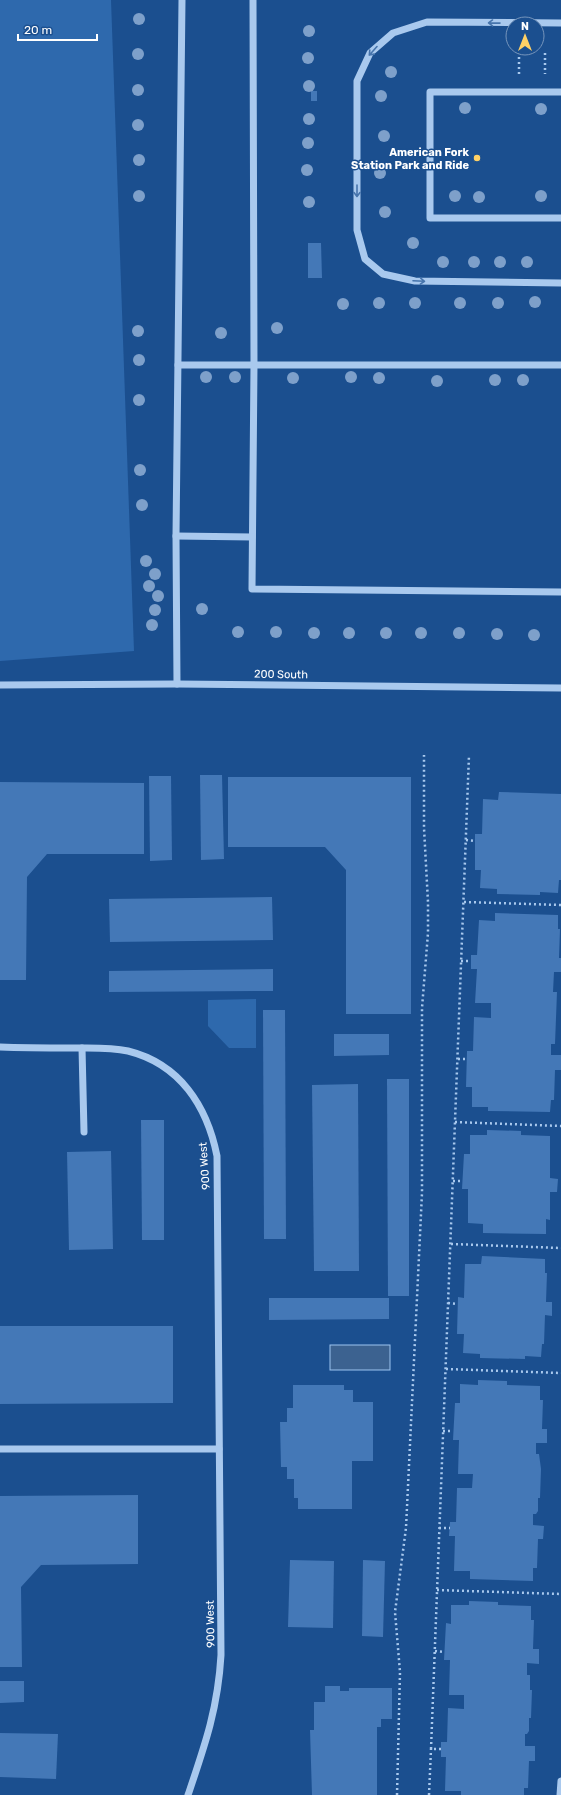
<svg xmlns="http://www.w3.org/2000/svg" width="561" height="1795" viewBox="0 0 561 1795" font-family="Rubik,sans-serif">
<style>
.green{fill:#2e69ad}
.water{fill:#3c6290;stroke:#9cc4f0}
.building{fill:#4478b7}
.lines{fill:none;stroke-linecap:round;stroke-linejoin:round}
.path{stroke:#a9c9ee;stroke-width:2.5;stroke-dasharray:2 3;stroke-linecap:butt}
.minor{stroke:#a9c9ee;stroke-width:7}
.tree{fill:#7ea0ca}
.oneway{stroke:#4674ac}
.poi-dot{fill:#ffd166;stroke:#1b4f8f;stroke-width:1.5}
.labels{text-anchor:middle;stroke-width:3;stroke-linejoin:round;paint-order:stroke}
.poi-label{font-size:11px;font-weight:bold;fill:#fff;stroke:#1b4f8f;text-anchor:end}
.street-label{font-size:11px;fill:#fff;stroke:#1b4f8f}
</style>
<rect width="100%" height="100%" fill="#1b4f8f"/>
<!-- green -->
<g class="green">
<path d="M0,0h111l23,651 -134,10z"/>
<path d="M256,999v49h-27l-21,-22v-26z"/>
</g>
<!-- water -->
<rect class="water" x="330" y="1345" width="60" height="25"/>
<!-- building -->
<g class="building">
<rect x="311" y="91" width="6" height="10"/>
<path d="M308,243h13l1,35h-14z"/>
<path d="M200,775h22l2,84 -23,1z"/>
<path d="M149,776h22l1,84 -22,1z"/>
<path d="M228,777h183v237h-65v-144l-21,-23h-97z"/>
<path d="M0,782l144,1v71h-97l-20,23 -1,103h-26z"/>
<path d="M499,792l62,2v86h-2l-1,13 -18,-1v3l-43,-1v-5l-17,-1 1,-18h-6v-36h7l1,-35 15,1z"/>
<path d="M272,897l1,43 -163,2 -1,-43z"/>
<path d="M495,913l63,2v14h2l-1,29h2v14h-7l-1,20h4l-2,52h-4v11h10v15h-6l-1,30h-3l-1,12 -62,-1v-4h-16v-20h-6l1,-36h6l1,-34 17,1v-15h-16l2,-34h-6v-14h6l2,-35 16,1z"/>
<path d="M273,969v22l-164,1v-21z"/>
<path d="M263,1010h22l1,229h-22z"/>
<path d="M334,1034h55v21l-55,1z"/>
<path d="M387,1079h22v217h-21z"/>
<path d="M358,1084l1,187h-45l-2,-186z"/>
<path d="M141,1120h23v120h-22z"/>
<path d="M487,1130l34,1v4l29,1v42l8,1 -1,13h-7v28l-4,-1v15l-63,-1v-9l-15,-1v-34h-6l2,-35h6v-19h17z"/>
<path d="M111,1151l2,98 -44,1 -2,-98z"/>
<path d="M482,1256l63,3v14h2l-1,29h6v14l-7,-1 -1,29h-2l-1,13 -16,-1v3l-45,-1v-4l-17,-1 1,-19h-7l1,-37 6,1 1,-34h16z"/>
<path d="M269,1298h120v21l-120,1z"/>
<path d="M0,1326h173v77l-173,1z"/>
<path d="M478,1380l29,1v4l33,1v14h3l-1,29h5v14h-11v11h3l2,15 -1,29h-2v13l-2,3h-3v11l11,1 -1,13h-5l-1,29h-4v13l-63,-2v-8h-16l1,-35h-6l1,-14h6l1,-34h15l1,-14h-15l1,-34h-6l2,-37h5v-19l18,1z"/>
<path d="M293,1385h51v5h9v12h20v59h-21v48h-54v-11h-4v-19h-7v-12h-6l-1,-45h7v-14h6z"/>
<path d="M138,1495v69l-97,1 -20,22 1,80h-22v-171z"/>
<path d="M290,1560l44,1 -1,67 -45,-1z"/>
<path d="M363,1560l22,1 -2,76 -21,-1z"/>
<path d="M469,1601l29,1v3l33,1v14h3l-1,29h6v15l-12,-1v12h3v15h2l-1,28h-2v13l-2,3h-2v12h10v15h-6l-1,27h-4v7h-63v-4h-16l1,-34h-5v-15h6l1,-34 16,1v-14h-15l1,-35h-6l2,-37 5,1v-19h18z"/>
<path d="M0,1681h24v21l-24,1z"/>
<path d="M325,1686h15v5h9v-3h43v31h-11v8h-4v68h-65l-2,-65h4v-28h11z"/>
<path d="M0,1733l58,1 -2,45 -56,-2z"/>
</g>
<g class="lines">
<!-- path -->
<g class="path">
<path d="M519,52v24"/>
<path d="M545,53v21"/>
<path d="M466,840l9,1"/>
<path d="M464,902l97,3"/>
<path d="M461,961h10"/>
<path d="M458,1059h9"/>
<path d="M455,1122l106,4"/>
<path d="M453,1181h9"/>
<path d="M451,1244l110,4"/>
<path d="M448,1303l9,1"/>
<path d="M446,1369l115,4"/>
<path d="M443,1431h10"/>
<path d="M439,1528h11"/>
<path d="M437,1590l124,4"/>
<path d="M435,1651l9,1"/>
<path d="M441,1749h-10l38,-994"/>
<path d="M397,1795l3,-123 -5,-60 11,-84 16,-335v-185l6,-75v-31l-4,-74v-73"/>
<path d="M429,1795l2,-46"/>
</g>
<!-- minor -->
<g class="minor">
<path d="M253,0l1,365h307"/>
<path d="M561,23l-134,-1 -34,11 -23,20 -13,28v149l8,29 18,15 32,7 146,2"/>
<path d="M561,92h-131v126h131"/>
<path d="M178,365h76l-2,224 309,3"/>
<path d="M176,536l76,1"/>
<path d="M177,684l-1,-148 6,-536"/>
<path d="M0,685l177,-1 384,4"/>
<path d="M0,1047c24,1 49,1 73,1 18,0 37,-1 55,3 52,13 79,55 89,105l4,499c-3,53 -16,90 -33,140"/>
<path d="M82,1048l2,84"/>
<path d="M0,1449h219"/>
<path d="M560,1795l1,-14"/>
</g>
</g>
<!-- trees -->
<g class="tree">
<circle cx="139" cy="19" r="6"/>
<circle cx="309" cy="31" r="6"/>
<circle cx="138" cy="54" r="6"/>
<circle cx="308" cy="58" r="6"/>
<circle cx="391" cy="72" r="6"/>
<circle cx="309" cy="86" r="6"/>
<circle cx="138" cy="90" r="6"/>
<circle cx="381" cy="96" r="6"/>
<circle cx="465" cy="108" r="6"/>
<circle cx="541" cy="109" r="6"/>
<circle cx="309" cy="119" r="6"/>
<circle cx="138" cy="125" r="6"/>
<circle cx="384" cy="136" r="6"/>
<circle cx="308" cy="143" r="6"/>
<circle cx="139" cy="160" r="6"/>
<circle cx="307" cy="170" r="6"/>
<circle cx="380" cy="173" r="6"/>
<circle cx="139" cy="196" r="6"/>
<circle cx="455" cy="196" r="6"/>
<circle cx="541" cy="196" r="6"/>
<circle cx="479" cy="197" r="6"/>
<circle cx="309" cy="202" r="6"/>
<circle cx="385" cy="212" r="6"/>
<circle cx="413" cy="243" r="6"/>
<circle cx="443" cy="262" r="6"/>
<circle cx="474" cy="262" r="6"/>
<circle cx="500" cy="262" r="6"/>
<circle cx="527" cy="262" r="6"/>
<circle cx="535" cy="302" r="6"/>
<circle cx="379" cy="303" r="6"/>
<circle cx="415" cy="303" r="6"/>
<circle cx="460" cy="303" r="6"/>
<circle cx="498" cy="303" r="6"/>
<circle cx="343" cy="304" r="6"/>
<circle cx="277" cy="328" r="6"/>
<circle cx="138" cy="331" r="6"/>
<circle cx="221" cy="333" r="6"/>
<circle cx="139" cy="360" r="6"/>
<circle cx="206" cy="377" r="6"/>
<circle cx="235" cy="377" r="6"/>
<circle cx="351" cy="377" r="6"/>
<circle cx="293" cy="378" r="6"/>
<circle cx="379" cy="378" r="6"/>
<circle cx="495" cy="380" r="6"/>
<circle cx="523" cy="380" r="6"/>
<circle cx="437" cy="381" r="6"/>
<circle cx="139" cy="400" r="6"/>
<circle cx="140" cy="470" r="6"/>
<circle cx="142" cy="505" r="6"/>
<circle cx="146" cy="561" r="6"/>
<circle cx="155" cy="574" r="6"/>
<circle cx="149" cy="586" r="6"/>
<circle cx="158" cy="596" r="6"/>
<circle cx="202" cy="609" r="6"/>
<circle cx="155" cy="610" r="6"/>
<circle cx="152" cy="625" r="6"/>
<circle cx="238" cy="632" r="6"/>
<circle cx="276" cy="632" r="6"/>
<circle cx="314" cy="633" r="6"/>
<circle cx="349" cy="633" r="6"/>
<circle cx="386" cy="633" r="6"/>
<circle cx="421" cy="633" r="6"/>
<circle cx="459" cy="633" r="6"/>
<circle cx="497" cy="634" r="6"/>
<circle cx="534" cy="635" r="6"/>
</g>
<!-- one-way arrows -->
<defs><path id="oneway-shaft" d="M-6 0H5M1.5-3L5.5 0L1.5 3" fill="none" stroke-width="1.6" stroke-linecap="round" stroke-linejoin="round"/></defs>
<g class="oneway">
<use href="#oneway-shaft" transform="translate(494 23) rotate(-179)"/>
<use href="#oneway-shaft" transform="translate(373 51) rotate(132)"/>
<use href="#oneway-shaft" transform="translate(357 191) rotate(90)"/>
<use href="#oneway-shaft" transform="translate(419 281) rotate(3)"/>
</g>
<!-- markers -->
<circle class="poi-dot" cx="477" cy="158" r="4"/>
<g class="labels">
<!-- poi labels -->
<g class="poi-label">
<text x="469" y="156">American Fork<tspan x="469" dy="13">Station Park and Ride</tspan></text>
</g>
<!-- street labels -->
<g class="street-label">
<text transform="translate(281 674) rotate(1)" y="4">200 South</text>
<text transform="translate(204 1166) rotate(-94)" y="4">900 West</text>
<text transform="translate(210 1624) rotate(-91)" y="4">900 West</text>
</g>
</g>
<!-- north arrow -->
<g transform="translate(525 36)"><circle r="19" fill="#1b4f8f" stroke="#7695bc"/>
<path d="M0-3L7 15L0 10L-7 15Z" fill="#ffd166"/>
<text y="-6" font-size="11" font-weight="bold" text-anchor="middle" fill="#ffffff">N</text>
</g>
<!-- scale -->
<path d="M18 34v6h79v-6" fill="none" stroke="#ffffff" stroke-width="2"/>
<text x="24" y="34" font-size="12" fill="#ffffff" stroke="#1b4f8f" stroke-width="3" paint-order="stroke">20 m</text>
</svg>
